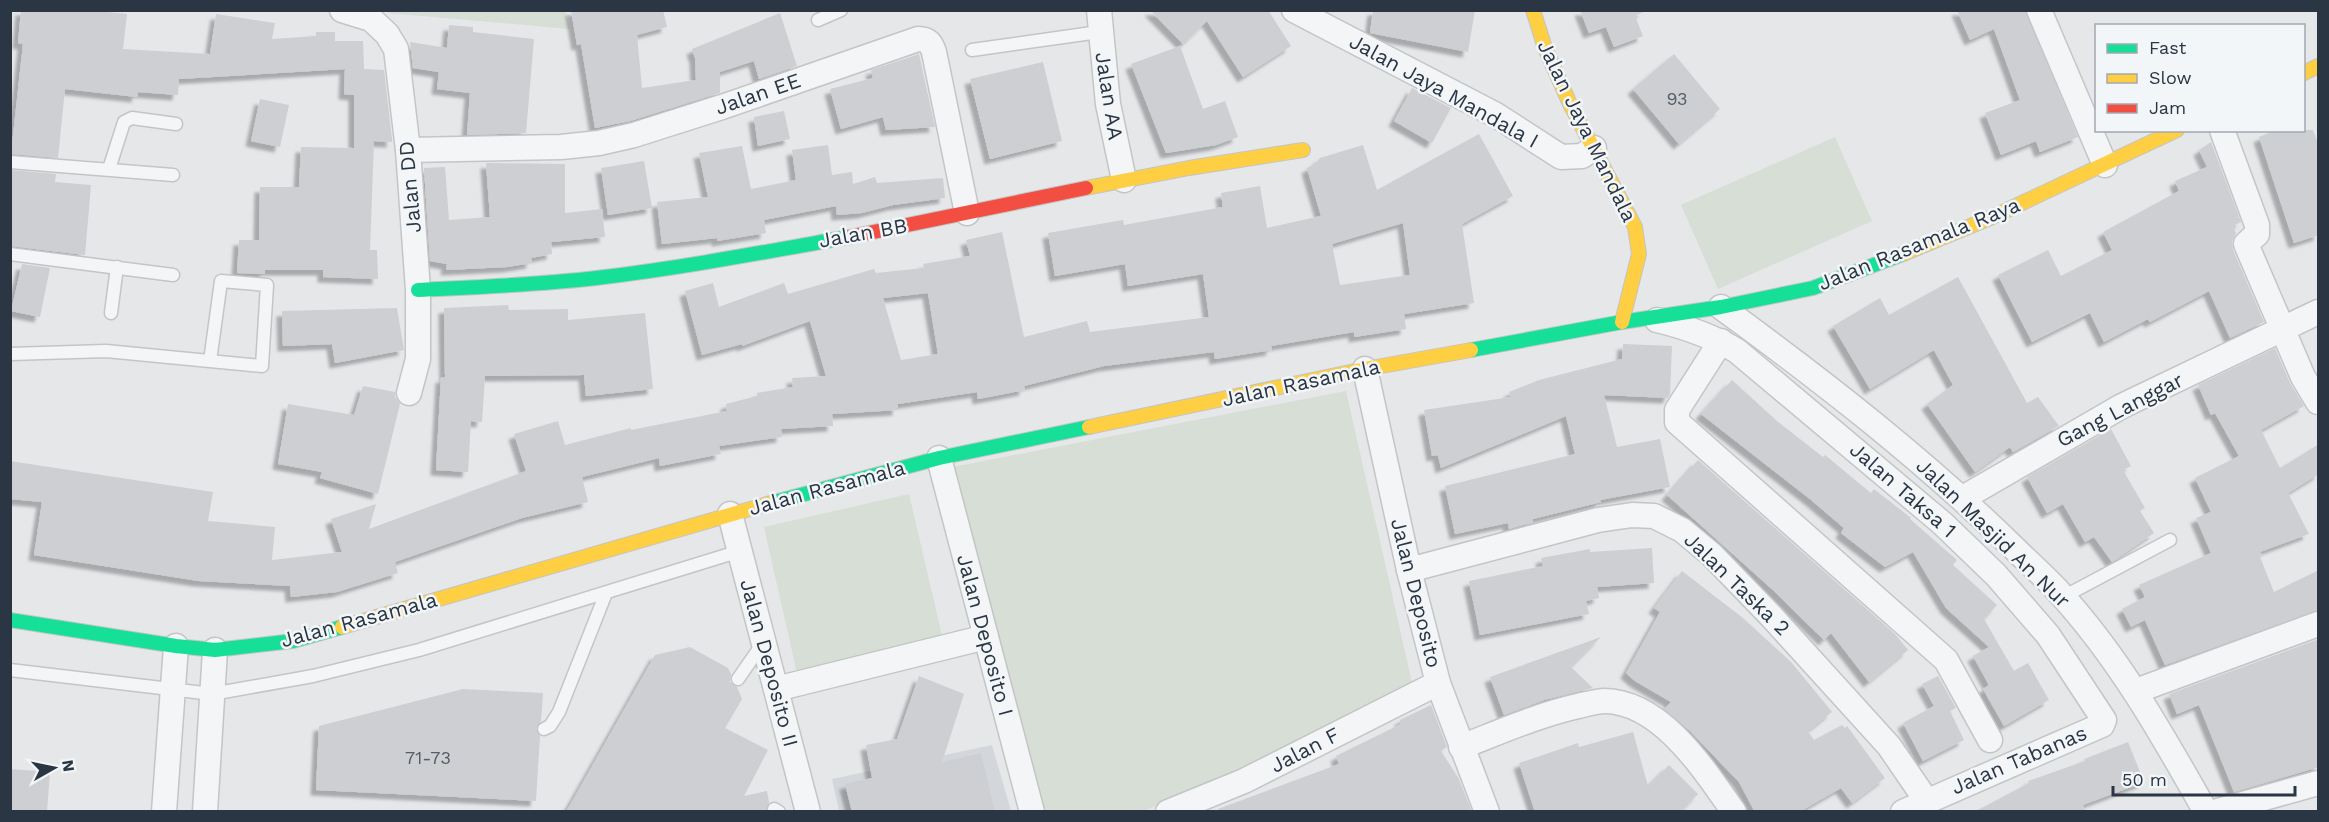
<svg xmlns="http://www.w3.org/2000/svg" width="2329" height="822" viewBox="0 0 2329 822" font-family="'Work Sans',sans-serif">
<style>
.built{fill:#d3d7dc}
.green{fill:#d6ded5}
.building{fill:#cdcfd2;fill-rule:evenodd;filter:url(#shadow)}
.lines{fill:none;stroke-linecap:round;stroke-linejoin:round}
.lane-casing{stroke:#c3c5c7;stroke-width:15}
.street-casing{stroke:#c3c5c7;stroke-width:27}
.fast-casing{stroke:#c3c5c7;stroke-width:16}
.slow-casing{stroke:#c3c5c7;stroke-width:16}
.jam-casing{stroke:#c3c5c7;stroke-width:16}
.lane{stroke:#f4f5f6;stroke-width:12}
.street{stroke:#f4f5f6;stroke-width:24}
.fast{stroke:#16e098;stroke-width:14}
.slow{stroke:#ffcf43;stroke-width:14}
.jam{stroke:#f24e42;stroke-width:14}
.labels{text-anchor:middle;stroke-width:5;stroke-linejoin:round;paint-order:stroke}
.number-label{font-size:18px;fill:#545d68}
.street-label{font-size:21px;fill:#2a3644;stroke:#f3f6f8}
</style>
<defs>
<filter id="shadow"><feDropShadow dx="-5.5" dy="5.5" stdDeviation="1.5" flood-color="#0004"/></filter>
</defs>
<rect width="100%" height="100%" fill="#e5e7e9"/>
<!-- built -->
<path class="built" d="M992,745l19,66h-172l-7,-32z"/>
<!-- green -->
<g class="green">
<path d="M388,11h177l5,18 -182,-16z"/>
<path d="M1835,137l37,84 -154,68 -37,-84z"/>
<path d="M1346,391l67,296 -164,84 -106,40h-116l-90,-341z"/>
<path d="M909,494l34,146 -146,33 -33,-146z"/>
</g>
<!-- building -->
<g class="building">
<path d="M21,10h68l38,4 -4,35 87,5 6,-40 59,9 -3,16 44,-3v-4h19v9h28l1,28 20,1 8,69v3l-18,-1 -4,109h7l1,29 -55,-2v-7h-58v4l-28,-1 2,-33h20l1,-53h39l2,-40 53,1v-53l-10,-1 1,-25 -166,10 -1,16 -40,-3 -1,5 -72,-8 -7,69 -47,-4 12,-110 -5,-1z"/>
<path d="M571,10h92l4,17 -30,8 5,53 54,-8 -1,-22 -3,-9 88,-36 17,53 -38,13 -5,-18 -34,11v21l-90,28 -35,7 -14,-84 -4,1z"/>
<path d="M1150,10h118l23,36 -48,31 -36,-56 -24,23z"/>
<path d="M1373,10h102l-7,42 -98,-19z"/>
<path d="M1580,10h63v2l-8,4 8,20 -29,11 -8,-20 -17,6z"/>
<path d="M1957,10h68l53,127 -38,15 -4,-11 -35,14 -16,-42 35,-13 -26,-71 -24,11z"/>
<path d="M449,25l24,2v5l61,7 -8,94 -59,2 3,-42 -33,-4 2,-17 -26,-4 -3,-26 37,6z"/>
<path d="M1180,46l23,63 22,-8 13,36 -22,8 -50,8 -35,-89z"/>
<path d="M919,54l16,73 -49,3 -3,-13 -42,12 -11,-40 43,-11 -2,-8z"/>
<path d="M1674,54l46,55 -41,35 -46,-55z"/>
<path d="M1043,62l19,79 -72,18 -20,-80z"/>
<path d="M1412,88l39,20 -19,35 -38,-22z"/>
<path d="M260,99l29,6 -9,42 -29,-6z"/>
<path d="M784,111l6,28 -32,7 -4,-29z"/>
<path d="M2276,130h37l6,16v89l-25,8 -35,-106z"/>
<path d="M1479,134l34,62 -51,28 12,79 -70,11 2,15 -52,8v-5l-83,14 1,4 -57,9 -1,-7 -110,14 -80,20 1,4 -47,9 -1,-7 -79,12v6l-66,4 1,12 -52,3 1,8 -63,9 2,8 -61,12 -1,-8 -77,19 6,25 -66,16 -127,44 3,11 -61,19 -46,5 -1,-11 -91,-5 -165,-26 8,-53 -32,-3v-38l203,31 -5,29 67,6 -3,33 70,-8 -11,-33 45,-15 -7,25 157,-58 -12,-37 44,-13 7,24 66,-17v2l96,-19 -1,-7 31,-8v-3l36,-6 -1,-9 34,-2 -16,-55 -68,25v-2l-40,11 -17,-64 28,-8 6,24 65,-24 4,11 86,-25 2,4 48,-5 -1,-4 47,-8 -4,-16 36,-8 22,105 63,-16 3,11 119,-15 -6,-43 -75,12 -3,-22 -70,12 -7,-43 75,-13 1,5 99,-18 -2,-14 39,-7 7,42 54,-12 -14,-48 8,-4 5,-6 43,-13 14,45zM1403,223l7,52 -70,10 -8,-41zM928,293l10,61 -37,6 -18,-62z"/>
<path d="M2211,142l30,80 -8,4 3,7 -4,9 1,8 31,72 -34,16 -21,-47 -59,31 -2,-3 -44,23 -14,-29 -58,29 -34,-67 50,-25 13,26 51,-26 -9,-18 76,-41 -4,-10 32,-14 -8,-17z"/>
<path d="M828,145l4,30 20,-3 1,12 22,-7 2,6 66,-5 2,20 -52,7 -31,8 -25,2 -1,-9 -72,14 2,13 -49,8v-3l-55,6 -5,-42 51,-5 -9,-44 43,-7 9,43 45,-9 -4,-30z"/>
<path d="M644,161l8,47 -44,7 -7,-47z"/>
<path d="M486,163l79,1v49l37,-4 3,28 -54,5 1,12 -21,4 1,5 -25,4 -61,3 1,-6 -17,-3 -6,-93 21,-1 4,53 41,-3z"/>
<path d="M11,170l45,4 -1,8 36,3 -6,70 -74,-9z"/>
<path d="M22,264l28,4 -10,49 -29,-6z"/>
<path d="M1958,277l69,126 11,-6 21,29 -46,26 -3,-5 -35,25 -48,-68 26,-19 -19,-35 -64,39 -37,-63 47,-28 9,17z"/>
<path d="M508,305l1,5 59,-1v11l77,-7 8,76 -67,7 -2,-21 -99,1 -3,46 -11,-1 -3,51 -32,-2 5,-93 4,1 -1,-70z"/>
<path d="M397,308l7,42 -69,13 -3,-19 -49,2 -1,-35z"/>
<path d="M1623,344l49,2 -2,48 -2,4 -64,-3 13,52 43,-8 10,48 -70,13 1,2 -68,17v3l-24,7 -1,-6 -53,11 -10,-48 130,-32 -9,-38 -125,52 -3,-13 -6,1 -8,-46 87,-13 -2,-5 30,-12 83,-21z"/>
<path d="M2275,348l15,35 14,23 -43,24 19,38 39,-24v30l-31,19 21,41 -49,18 3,4 -3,1 14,35 45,-22v40l-154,55 -20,-45 -14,7 -9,-18 23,-12 -6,-12 72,-32 -15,-35 15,-6 -16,-34 44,-22 -24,-43 -4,2 -13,-30z"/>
<path d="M1732,380l45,41 46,36 2,-2 46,38 3,-4 37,29 -1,1 47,41 -4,5 44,40 -13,14 30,52 14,-8 21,37 -45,26 -21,-37 6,-4 -16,-29 16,-9 -43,-39 -33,-56 -28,15 -44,-34 3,-5 -34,-29 -109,-85z"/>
<path d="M363,386l32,6v5l5,7 -22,90 -58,-16 2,-6 -44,-8 10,-60 66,11z"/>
<path d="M2111,429l20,37 -8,4 22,38 -5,3 14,22 -42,29 -18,-25 -9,5 -22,-38 -16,9 -20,-36z"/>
<path d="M1698,460l197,174 13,16 -39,32 -38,-49 -7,7 -51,-50 -106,-95z"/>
<path d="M1652,548l2,35 -57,4 2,11 -13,3 3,13 -109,21 -11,-54 74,-15 -2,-8 49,-9v3z"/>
<path d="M1682,571l61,47 48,44 41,50 -24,19 6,9 28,-15 3,3 2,-2 38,52 -33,25 -11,-15 -42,24h-44l-16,-30 -49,-51 -26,-22 7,-7 -36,-21 -9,-8 34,-61 -6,-4z"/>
<path d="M1601,637l-30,30 22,21 -49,12 -40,15 -14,-38z"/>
<path d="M2319,639v128l-85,25 -35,-87 -22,9 -8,-20z"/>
<path d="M690,647l38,21 3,6 -1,8 7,5 5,12 -17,29 43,22 -24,46 23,-5 2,11 -3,10h-200l89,-157z"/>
<path d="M919,676l45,18 -22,68 39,-9 14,59h-143l-7,-28 27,-6 -6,-33 31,-6z"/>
<path d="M1938,676l18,32 -6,3 14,29 -41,21 -20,-38 31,-17 -12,-22z"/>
<path d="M463,689l80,4 -2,28 -5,8 4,7 -4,65 -220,-11 3,-64z"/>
<path d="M1431,705l16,42 -6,4 18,28 13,33h-253l-1,-3 121,-45 -3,-8 65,-32 -1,-4z"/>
<path d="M1633,732l15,54 21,-21 29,29 -17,18h-146l-16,-49 59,-20 1,4z"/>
<path d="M2128,742l16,40 -61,23 2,7h-111l55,-29 -1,-2 57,-20 -1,-2z"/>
<path d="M10,769l40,3 -3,40h-37z"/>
</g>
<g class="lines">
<defs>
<g id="lane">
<path d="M818,20l23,-10"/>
<path d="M972,50l127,-18"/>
<path d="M10,162l163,13"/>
<path d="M109,169l15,-47 8,-4 44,6"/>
<path d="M10,254l163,21"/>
<path d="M111,313l6,-46"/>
<path d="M10,354l96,-3 156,15 5,-81 -46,-4 -11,80"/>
<path d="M2063,597l107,-57"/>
<path d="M10,670l202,24 101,-18 106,-26 321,-99"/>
<path d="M738,679l25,-36"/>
<path d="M544,729l6,-3 9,-14 47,-119"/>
<path d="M774,809l5,3"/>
</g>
<g id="street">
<path d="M342,10l29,9 16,15 9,15 12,101 10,140v69l-9,34"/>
<path d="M1099,10l9,94 16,76"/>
<path d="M1294,10l202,105 65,42 21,-1 12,-8"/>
<path d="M2039,10l66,155"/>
<path d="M2222,130l35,95v9l-11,10 57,133 15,25"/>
<path d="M408,150l153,-3 38,-4 35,-8 88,-28 196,-68c10,0 13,4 16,13l33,161"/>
<path d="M1721,307c103,75 203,153 294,242 14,14 29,27 42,41 61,66 105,144 149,222"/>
<path d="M1657,320c29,7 55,16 80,31l205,172 54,52 52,60 56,85 -2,5 -199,87"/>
<path d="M1721,341l-44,69v12l269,238 44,80"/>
<path d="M1365,369l44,201 29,113 49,129"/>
<path d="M939,458l93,354"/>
<path d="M1963,498l159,-92 196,-94"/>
<path d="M730,514l78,298"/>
<path d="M1409,570l189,-50 34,-5 22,1 28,14 30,25 59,61 118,130 37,54"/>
<path d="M776,689l210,-52"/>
<path d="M2136,691l182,-67"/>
<path d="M1461,747c39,-15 77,-32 117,-41 9,-2 19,-5 27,-5 57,1 100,70 129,111"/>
<path d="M164,812l12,-166"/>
<path d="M205,812l10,-162"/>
<path d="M1168,812l76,-31 194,-98"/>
<path d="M2214,812l104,-29"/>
</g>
<g id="fast">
<path d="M418,290c59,-3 119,-5 178,-12 85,-10 169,-26 253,-41"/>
<path d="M1471,350l151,-28 99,-15 92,-19 90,-34"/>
<path d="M771,503l168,-45 150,-31"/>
<path d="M10,620l166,26 39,4 78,-9 49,-14"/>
</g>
<g id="slow">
<path d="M1533,10l12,38 25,56 65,123 4,27 -17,68"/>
<path d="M2304,73l14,-7"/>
<path d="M1086,188l103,-20 114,-18"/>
<path d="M1903,254l87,-36 187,-88"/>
<path d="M1089,427l276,-58 106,-19"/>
<path d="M342,627l429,-124"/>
</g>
<path id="jam" d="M849,237l237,-49"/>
</defs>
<!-- lane casing -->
<use href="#lane" class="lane-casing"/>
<!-- street casing -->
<use href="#street" class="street-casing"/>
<!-- fast casing -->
<use href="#fast" class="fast-casing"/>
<!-- slow casing -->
<use href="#slow" class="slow-casing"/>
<!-- jam casing -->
<use href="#jam" class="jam-casing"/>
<!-- lane -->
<use href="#lane" class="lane"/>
<!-- street -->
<use href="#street" class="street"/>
<!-- fast -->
<use href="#fast" class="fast"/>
<!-- slow -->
<use href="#slow" class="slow"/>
<!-- jam -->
<use href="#jam" class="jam"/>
</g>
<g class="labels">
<!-- number labels -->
<g class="number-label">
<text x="1677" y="105">93</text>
<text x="428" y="764">71-73</text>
</g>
<!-- street labels -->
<g class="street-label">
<text transform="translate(1444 91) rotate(29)" y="7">Jalan Jaya Mandala I</text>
<text transform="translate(758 94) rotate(-19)" y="7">Jalan EE</text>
<text transform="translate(1109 96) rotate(81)" y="7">Jalan AA</text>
<text transform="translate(1587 131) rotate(64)" y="7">Jalan Jaya Mandala</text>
<text transform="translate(410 187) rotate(-95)" y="7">Jalan DD</text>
<text transform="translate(863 233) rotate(-10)" y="7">Jalan BB</text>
<text transform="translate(1919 244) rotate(-22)" y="7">Jalan Rasamala Raya</text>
<text transform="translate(1301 383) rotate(-12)" y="7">Jalan Rasamala</text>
<text transform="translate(2120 410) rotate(-27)" y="7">Gang Langgar</text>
<text transform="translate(827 488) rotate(-15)" y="7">Jalan Rasamala</text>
<text transform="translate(1903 490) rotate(41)" y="7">Jalan Taksa 1</text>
<text transform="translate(1993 533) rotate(44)" y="7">Jalan Masjid An Nur</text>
<text transform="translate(1737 584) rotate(44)" y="7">Jalan Taska 2</text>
<text transform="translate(1416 593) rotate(76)" y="7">Jalan Deposito</text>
<text transform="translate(359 620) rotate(-15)" y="7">Jalan Rasamala</text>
<text transform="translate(985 635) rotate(75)" y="7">Jalan Deposito I</text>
<text transform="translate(769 663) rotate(75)" y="7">Jalan Deposito II</text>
<text transform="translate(1305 750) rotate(-27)" y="7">Jalan F</text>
<text transform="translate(2019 760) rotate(-23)" y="7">Jalan Tabanas</text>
</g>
</g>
<!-- border -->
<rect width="2329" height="822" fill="none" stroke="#2a3644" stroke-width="24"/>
<!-- legend -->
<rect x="2095" y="24" width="210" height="108" fill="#f3f6f8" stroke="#a3a9b0" stroke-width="1.5"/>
<rect x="2107" y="44" width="30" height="9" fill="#16e098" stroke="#a3a9b0" stroke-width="1.5"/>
<text x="2149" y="54" font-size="18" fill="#2a3644">Fast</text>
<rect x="2107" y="74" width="30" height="9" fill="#ffcf43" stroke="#a3a9b0" stroke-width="1.5"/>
<text x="2149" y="84" font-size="18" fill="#2a3644">Slow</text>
<rect x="2107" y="104" width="30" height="9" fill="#f24e42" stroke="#a3a9b0" stroke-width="1.5"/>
<text x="2149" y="114" font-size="18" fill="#2a3644">Jam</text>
<!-- north arrow -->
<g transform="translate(54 768) rotate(81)" stroke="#f3f6f8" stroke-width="4.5" paint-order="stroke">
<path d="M0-4.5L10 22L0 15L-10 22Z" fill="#2a3644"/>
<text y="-9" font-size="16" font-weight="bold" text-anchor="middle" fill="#2a3644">N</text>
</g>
<!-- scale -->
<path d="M2113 786v9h182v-9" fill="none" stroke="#2a3644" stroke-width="3"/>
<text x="2122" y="786" font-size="18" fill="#2a3644" stroke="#f3f6f8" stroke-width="4.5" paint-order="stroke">50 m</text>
</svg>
